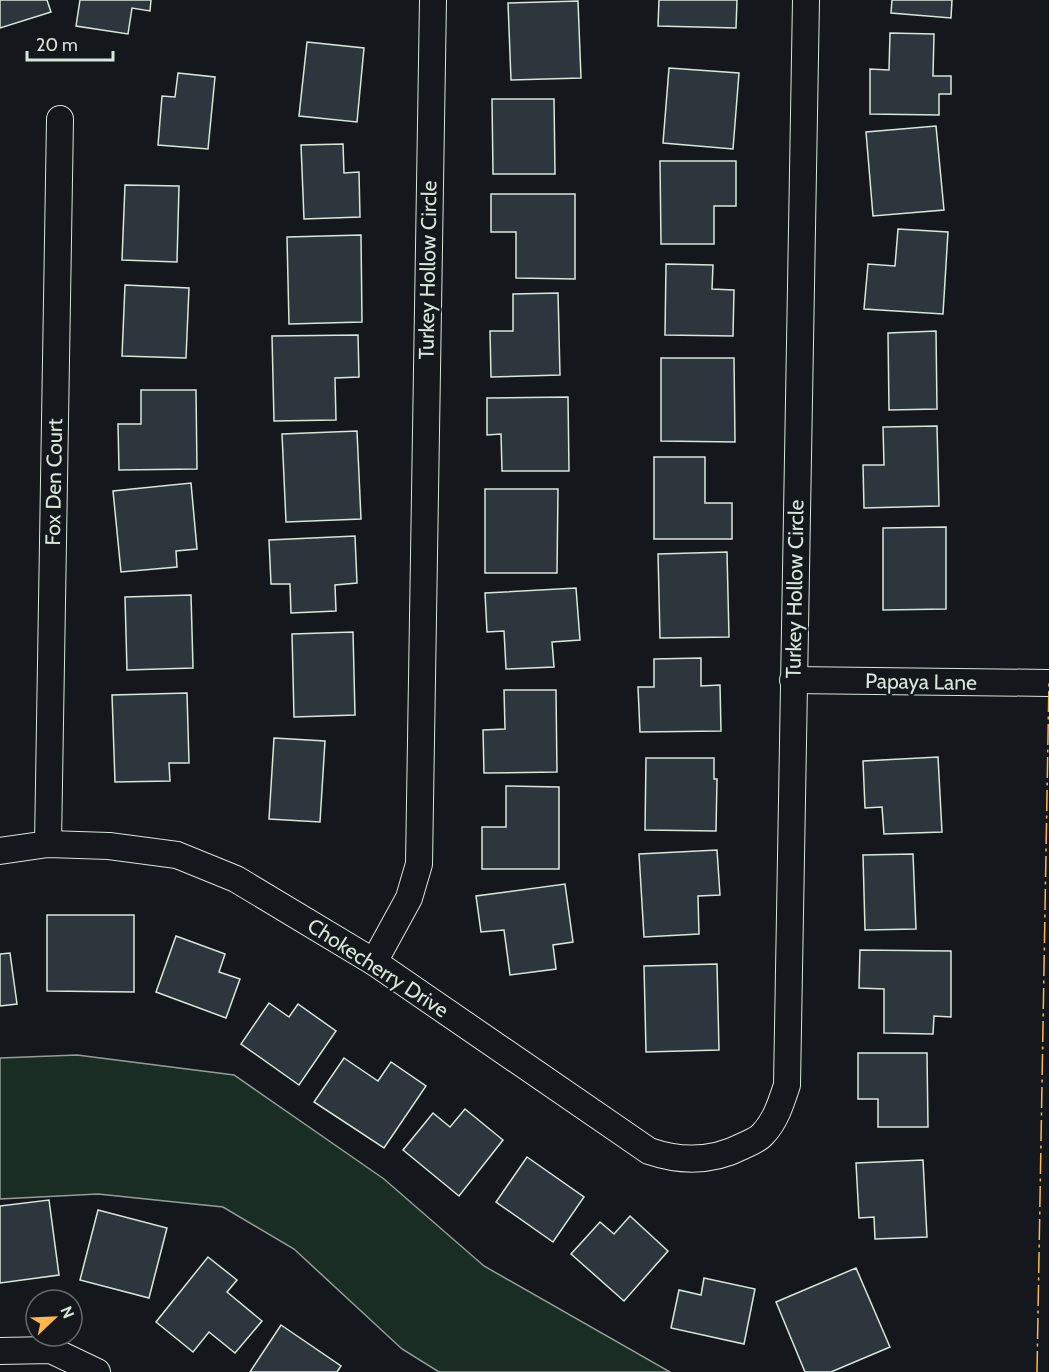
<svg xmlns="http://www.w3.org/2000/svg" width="1049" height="1372" viewBox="0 0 1049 1372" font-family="Cabin,sans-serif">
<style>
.green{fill:#1a2d24;stroke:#939e99;stroke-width:1.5}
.building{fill:#2c363c;stroke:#d8e6dc;stroke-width:1.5}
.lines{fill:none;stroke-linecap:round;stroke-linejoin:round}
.minor-casing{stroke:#d8e6dc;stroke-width:28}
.minor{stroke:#14181c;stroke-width:26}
.power{stroke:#ffb74d;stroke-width:1.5;stroke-dasharray:21 4.5 3 4.5;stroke-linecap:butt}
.labels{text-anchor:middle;stroke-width:4.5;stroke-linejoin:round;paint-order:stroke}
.street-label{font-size:21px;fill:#d8e6dc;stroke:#14181c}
</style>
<rect width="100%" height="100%" fill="#14181c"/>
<!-- green -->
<path class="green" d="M77,1055l157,20 150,104 100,87 186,106h-231l-37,-23 -108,-100 -71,-42 -125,-13 -98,5v-141z"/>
<!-- building -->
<g class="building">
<path d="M0,0h47l4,12 -51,16z"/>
<path d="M80,0h71l-1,11 -18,-3 -4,26 -52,-8z"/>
<path d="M659,0h78l-1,28 -78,-2z"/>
<path d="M892,0h60l-1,18 -60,-5z"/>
<path d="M578,1l3,77 -70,2 -3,-77z"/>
<path d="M890,33l44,1 -1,42h18v18h-12v21l-69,-1v-45l19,1z"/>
<path d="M307,42l57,6 -7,74 -58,-6z"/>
<path d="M669,68l70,5 -6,76 -70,-6z"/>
<path d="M178,73l37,4 -7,72 -50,-4 4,-49 13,1z"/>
<path d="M492,99h62l1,75h-62z"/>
<path d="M936,126l8,84 -71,6 -7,-84z"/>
<path d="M343,144l1,29 15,-1 1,45 -56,2 -3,-74z"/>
<path d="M660,161h76v45h-22v38h-53z"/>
<path d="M125,185l54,1 -2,76 -55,-2z"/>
<path d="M491,194h84v85l-59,-1v-46h-25z"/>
<path d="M898,229l50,3 -5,82 -79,-5 4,-45 27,2z"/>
<path d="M361,235l1,87 -73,2 -2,-87z"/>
<path d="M666,264l47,1 -1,24 22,1 -1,46 -68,-1z"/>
<path d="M125,285l64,3 -3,70 -64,-2z"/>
<path d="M558,293l2,82 -69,2 -1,-46h23v-37z"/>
<path d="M936,331l1,78 -48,1 -1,-77z"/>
<path d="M358,335l1,42 -24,1 1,42 -62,1 -2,-85z"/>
<path d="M661,358h73l1,84 -74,-1z"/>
<path d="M141,390h55l1,79 -78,1 -1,-46h23z"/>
<path d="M568,397l1,74h-67l-1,-37 -14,1v-37z"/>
<path d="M937,426l2,80 -75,2 -1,-43h21l-1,-38z"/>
<path d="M357,431l4,88 -75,3 -4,-88z"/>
<path d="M654,457h51v46h27v36h-78z"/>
<path d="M191,483l6,66 -21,2 1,16 -56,5 -8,-81z"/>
<path d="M485,489h73l-1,84h-72z"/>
<path d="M946,527v82l-63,1v-82z"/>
<path d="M355,536l2,47 -22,2 1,26 -45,2 -1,-29h-19l-2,-44z"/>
<path d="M727,552l2,85 -69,1 -2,-84z"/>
<path d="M576,588l4,52 -28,2 2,25 -48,2 -2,-38 -17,1 -2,-39z"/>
<path d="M191,595l2,73 -66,2 -2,-73z"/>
<path d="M353,632l2,83 -61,2 -2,-83z"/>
<path d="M701,658v28l19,-1 1,46 -81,1 -2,-45h16v-28z"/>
<path d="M504,690h52l1,82 -73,1 -1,-43 22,-1z"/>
<path d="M187,693l2,70h-20l1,18 -55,1 -3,-87z"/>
<path d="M274,738l51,3 -5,81 -51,-3z"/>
<path d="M938,757l4,75 -58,2 -2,-27 -17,1 -2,-47z"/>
<path d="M646,758h68v21h3l-1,52 -71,-1z"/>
<path d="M506,786l53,1v82h-77v-42h24z"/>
<path d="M717,850l3,45 -22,1 1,38 -55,3 -5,-83z"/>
<path d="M913,854l3,75 -51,1 -2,-75z"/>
<path d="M565,884l8,58 -20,3 3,24 -46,6 -6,-45 -23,2 -5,-36z"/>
<path d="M47,915h87v77l-87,-1z"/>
<path d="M176,936l49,18 -6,18 21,7 -14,39 -70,-26z"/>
<path d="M860,950l91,1v66l-17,-1 -1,18 -49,-1v-44l-25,-1z"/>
<path d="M10,953l7,51 -17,2v-52z"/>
<path d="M717,964l2,86 -73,2 -2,-86z"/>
<path d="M269,1003l20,14 9,-13 38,27 -37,54 -58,-41z"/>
<path d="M858,1053h69l1,74h-50v-28h-20z"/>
<path d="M344,1058l34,23 13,-19 35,24 -42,62 -70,-46z"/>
<path d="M465,1109l38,31 -44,56 -56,-46 30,-37 17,14z"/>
<path d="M527,1157l57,40 -31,45 -57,-40z"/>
<path d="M923,1160l4,77 -52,2 -1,-22 -15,1 -3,-55z"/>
<path d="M49,1200l10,75 -59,8v-77z"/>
<path d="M98,1210l69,18 -18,70 -69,-18z"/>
<path d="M630,1216l38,35 -44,50 -53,-47 29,-32 14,12z"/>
<path d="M208,1257l29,23 -10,12 35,29 -27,32 -26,-21 -16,20 -37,-30z"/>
<path d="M856,1268l34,79 -59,25h-26l-29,-70z"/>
<path d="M704,1278l51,11 -11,55 -73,-16 8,-38 22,5z"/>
<path d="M281,1325l60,41 -4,6h-87z"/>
</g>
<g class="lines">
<defs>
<g id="minor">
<path d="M793,680l256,3"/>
<path d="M48,844l12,-725"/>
<path d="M0,851l48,-7 61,2 68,9 59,24 138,83 275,189c32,11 63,11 94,-5 6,-3 15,-6 20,-12 13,-14 18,-31 24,-49l19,-1085"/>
<path d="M374,962l35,-64 10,-34 14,-864"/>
<path d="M0,1351l51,-1 46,22"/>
</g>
</defs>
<!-- minor casing -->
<use href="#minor" class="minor-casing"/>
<!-- minor -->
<use href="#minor" class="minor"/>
<!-- power -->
<path class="power" d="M1037,1372l12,-692"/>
</g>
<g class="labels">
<!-- street labels -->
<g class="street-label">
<text transform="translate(428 270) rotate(-89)" y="7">Turkey Hollow Circle</text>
<text transform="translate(54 482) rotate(-89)" y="7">Fox Den Court</text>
<text transform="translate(795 589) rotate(-89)" y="7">Turkey Hollow Circle</text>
<text transform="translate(921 682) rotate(1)" y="7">Papaya Lane</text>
<text transform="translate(378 968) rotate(33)" y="7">Chokecherry Drive</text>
</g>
</g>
<!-- north arrow -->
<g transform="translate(54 1318) rotate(67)"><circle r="28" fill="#14181c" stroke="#626a69" stroke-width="1.5"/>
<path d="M0-4.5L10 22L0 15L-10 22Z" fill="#ffb74d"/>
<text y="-9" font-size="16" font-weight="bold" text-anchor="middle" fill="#d8e6dc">N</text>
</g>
<!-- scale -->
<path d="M27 51v9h86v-9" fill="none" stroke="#d8e6dc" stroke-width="3"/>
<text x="36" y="51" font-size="18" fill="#d8e6dc" stroke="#14181c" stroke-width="4.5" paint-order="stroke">20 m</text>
</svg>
